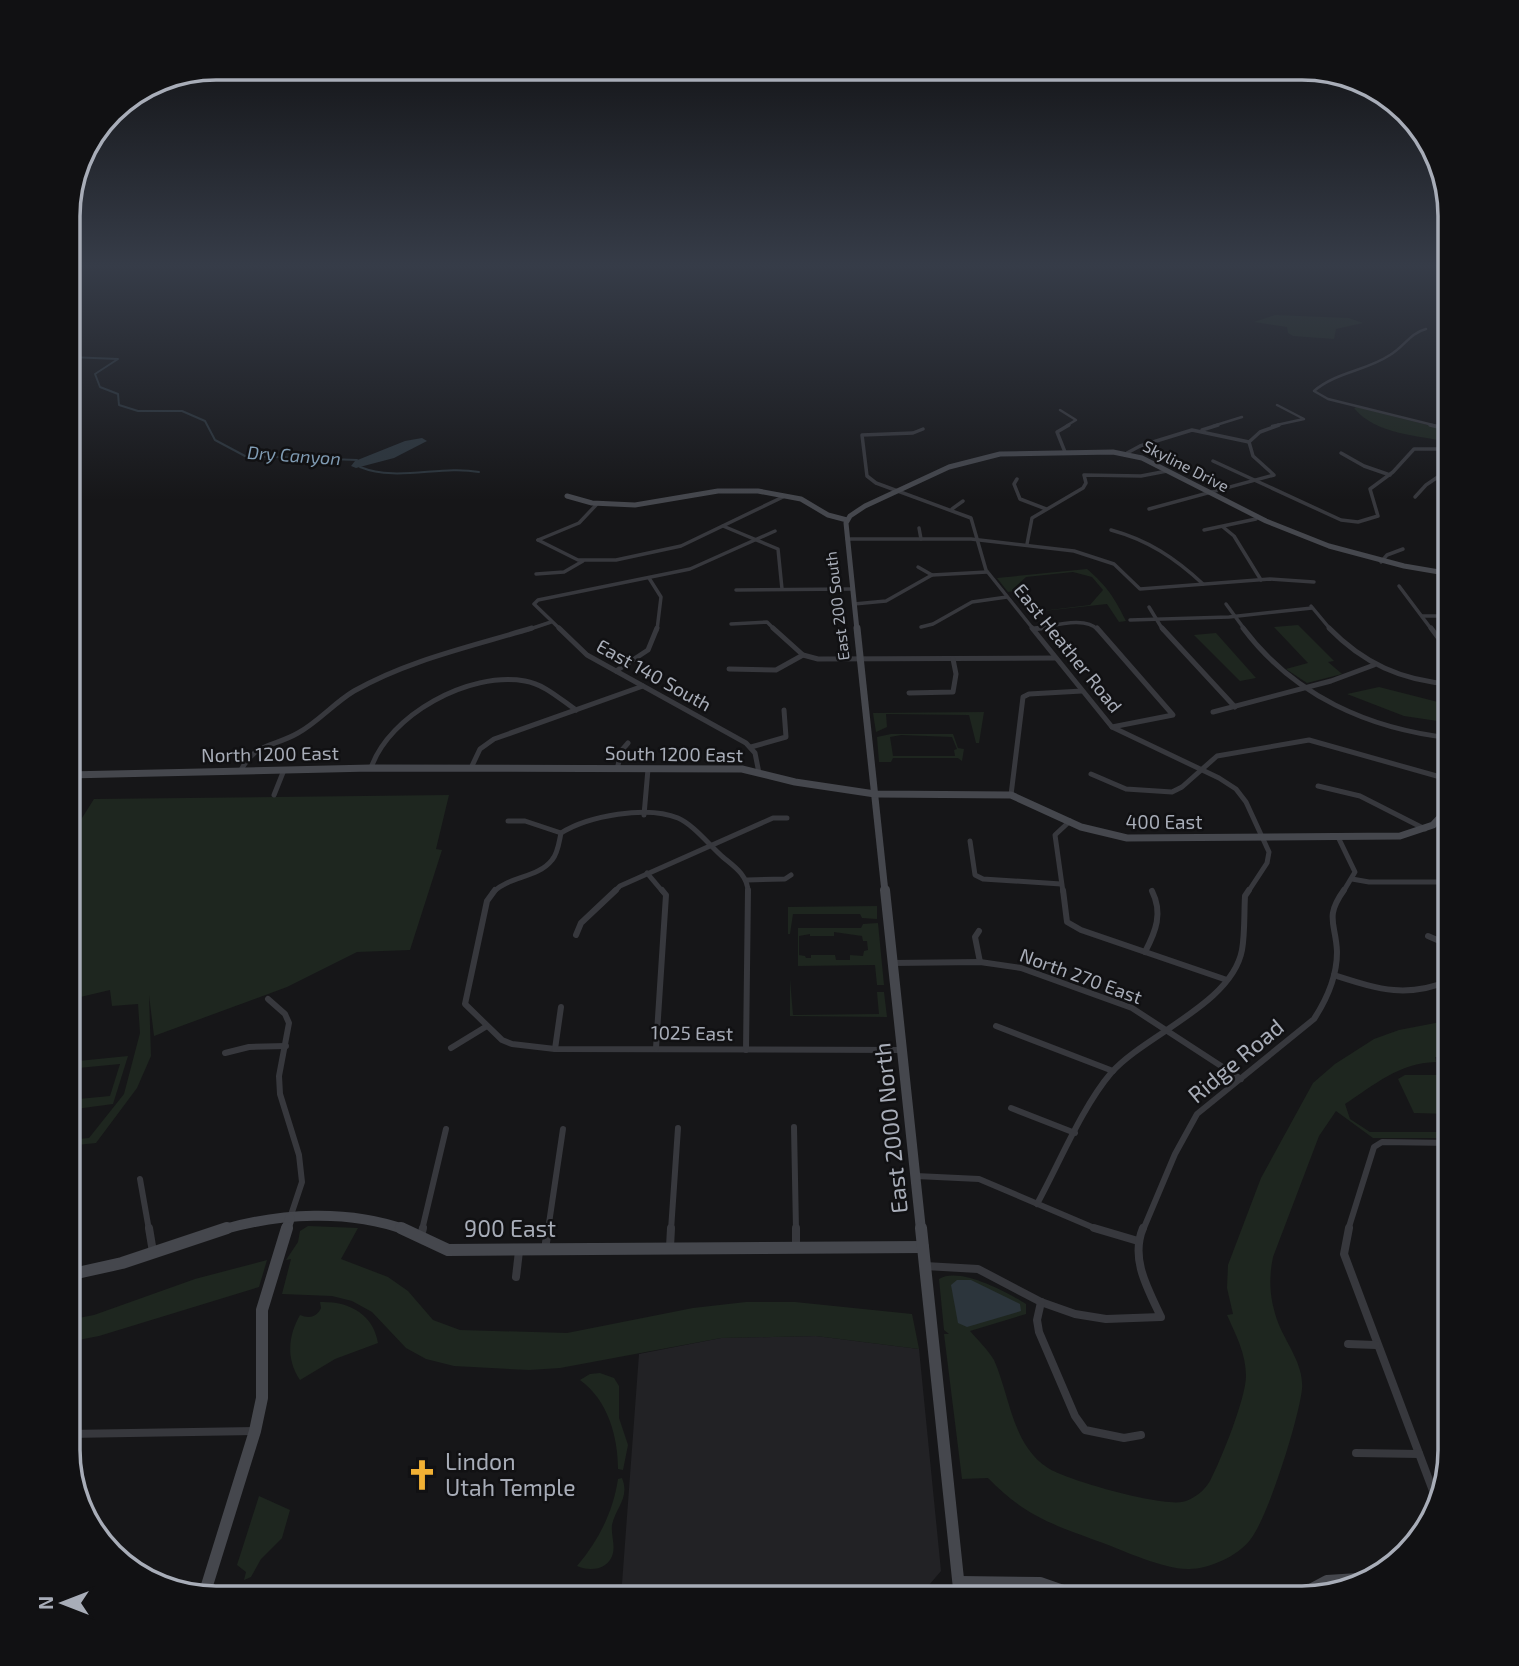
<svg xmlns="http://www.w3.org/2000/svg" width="1519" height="1666" viewBox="0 0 1519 1666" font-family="'Exo 2',sans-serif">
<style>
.built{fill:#222225}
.green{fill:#1e261f;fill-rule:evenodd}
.water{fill:#2c353c}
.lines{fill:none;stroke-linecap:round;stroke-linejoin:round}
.stream{stroke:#2c353c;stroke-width:2}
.street-far4{stroke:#37383d;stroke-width:2.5}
.street-far3{stroke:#37383d;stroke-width:3.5}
.street-far2{stroke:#37383d;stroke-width:5}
.street-far1{stroke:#37383d;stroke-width:6}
.street{stroke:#37383d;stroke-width:8}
.secondary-far3{stroke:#45474d;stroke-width:5}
.secondary-far2{stroke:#45474d;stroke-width:7}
.secondary-far1{stroke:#45474d;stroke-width:10}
.secondary{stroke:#45474d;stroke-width:12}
.labels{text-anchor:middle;stroke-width:5;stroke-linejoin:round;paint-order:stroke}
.far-street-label{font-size:16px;fill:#a8adb8;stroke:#111113}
.far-water-label{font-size:18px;font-style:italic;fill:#7f9bb3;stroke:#111113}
.street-label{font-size:19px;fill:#a8adb8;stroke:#111113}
.near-street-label{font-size:23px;fill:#a8adb8;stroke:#111113}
.near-poi-label{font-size:23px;fill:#a8adb8;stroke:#111113;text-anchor:start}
.rim{fill:none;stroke:#a8adb8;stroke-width:3.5}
</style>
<rect width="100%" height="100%" fill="#161618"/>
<!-- built -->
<path class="built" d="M816,1336l103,13 22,222 -23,27h-424l33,-3 46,-10 49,-1 17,-230 82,-16z"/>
<!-- green -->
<g class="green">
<path d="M1275,315l74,3 14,5 -27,6 -2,10 -41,-3 -5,-3 -1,-6 -33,-5z"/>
<path d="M1357,407l94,24v22l-3,-11c-30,-7 -72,-7 -94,-34z"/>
<path d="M1087,569c21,18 28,30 39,52l-7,1 -12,-18 -82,9 65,-8 13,-15 -11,-13 -19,-5 -47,5 -14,13 3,1 -7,1 -11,-14z"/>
<path d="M1298,625l36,36 -6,1 14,12 -35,9 -21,-14 22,-6 -34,-36z"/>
<path d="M1216,633l40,45 -16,3 -46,-46z"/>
<path d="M1379,687l59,15 13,1v20l-47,-7 -57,-22z"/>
<path d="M984,712l-5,31h-3l-7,-28 -83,-1 1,13 -11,5 -3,-19z"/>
<path d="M891,734h62l5,14 6,1 -2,12 -4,-3h-65l-2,4h-12l-2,-25zM901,735l51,2 5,12 -3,1 1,6h-62l-3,-19z"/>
<path d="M449,795l-13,54 6,1 -32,100 -53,2 -70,35 -133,49 -5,-41 2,61 -14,32 -41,55 -28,3v-6l21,-2 35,-44 16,-61 -2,-29 -26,2 -2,-16 -38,9 3,12 -7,13v-29l9,-15 -9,-1v-139l26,-41z"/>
<path d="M877,906v13l-15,-1 -2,-4h-67l-3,20h-2v-27z"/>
<path d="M878,923l6,62h-7l-2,-20 -77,1v-38h63l2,-4zM834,932l28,4 1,5h4l1,9 -4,1 -1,5 -13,-1v5h-14l-1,-5h-24v3h-5l-1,-2 -6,-1v-19l11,-2v2h24z"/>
<path d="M790,979l3,36 86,-1 -2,-22h7l3,25 -97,-1z"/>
<path d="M1451,1020v37h-16l1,5c-37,1 -62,23 -91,42l5,15 20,13h81v6h-78l-37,-27 -17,25 -46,121c-5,24 -3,45 6,68 9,21 25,41 23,64 -3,29 -34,129 -52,151 -12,16 -41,29 -61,29 -23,1 -65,-18 -86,-26 -49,-18 -77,-26 -115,-65l-26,1 -18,-145h5l-5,-4 -5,-51c20,-13 68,13 87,25v10l-56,17c8,9 18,19 24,29 16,36 18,85 54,108 18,12 119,41 138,33 10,-4 18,-10 24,-20 11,-21 36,-83 36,-105 0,-22 -10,-41 -19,-61l6,-1 -6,-26 1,-23 33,-87 52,-95 22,-19 39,-25 25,-9z"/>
<path d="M128,1056l-15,48 -45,6v-10l42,-4 10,-32 -52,5v-7z"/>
<path d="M1405,1075h46v39l-37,-1 -16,-34z"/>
<path d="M308,1226l50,2 -17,31 47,18 20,14 25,29 27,10 107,3 126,-25 53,-6h49l117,12 7,35 -103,-13 -95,2 -161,30 -31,2 -75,-4 -28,-7 -20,-11 -34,-36 -20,-11 -20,-5 -50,-2 9,-35 -5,1 12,-18 2,-11z"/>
<path d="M267,1260l-8,27 -160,49 -31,6v-22l26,-5 101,-36z"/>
<path d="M320,1302c28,-1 53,11 58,41l-43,16 -35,21c-14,-21 -12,-44 0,-65 9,4 17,2 21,-7z"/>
<path d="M600,1373l14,5 5,8v32l9,27 -5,25 -5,-1c0,-32 -10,-69 -38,-89l10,-6z"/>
<path d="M622,1478c8,20 -6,29 -10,47 -1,10 3,19 1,28 -4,17 -23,19 -36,13 22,-26 36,-54 41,-87z"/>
<path d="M259,1496l31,14 -8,28 -21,21 -10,18 -7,3 2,-8 -9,-7z"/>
</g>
<!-- water -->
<g class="water">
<path d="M422,438l5,3 -33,17 -38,10 -5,-2 4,-5 50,-20z"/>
<path d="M957,1280h14l49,24 1,7 -54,16 -9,-4 -7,-38z"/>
</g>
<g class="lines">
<!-- stream -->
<g class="stream">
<path d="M69,357l49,2 -23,15 5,13 18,7 1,11 19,6h44l23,10 10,19 30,16 112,4"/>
<path d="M360,467c37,15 80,-2 119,5"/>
</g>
<!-- street-far4 -->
<g class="street-far4">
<path d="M1426,329c-16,4 -22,18 -36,26 -24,16 -54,17 -76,36l14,8 109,27"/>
<path d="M1060,410l16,10 -10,6"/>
<path d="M1213,426l29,-9"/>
<path d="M1272,426l32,-7 -27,-14"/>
</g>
<!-- street-far3 -->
<g class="street-far3">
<path d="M1430,425l21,5"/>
<path d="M923,429l-10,4 -51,2 5,41 9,7 95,35 15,52 48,60"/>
<path d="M1202,430l16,-5"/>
<path d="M1249,442l11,-10 19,-7"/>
<path d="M1065,452l-8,-20 12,-7"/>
<path d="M1127,453l13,-7 52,-16 57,12"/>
<path d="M1341,453l23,13 26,9"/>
<path d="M1213,461l128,59 17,2 20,-6 -8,-27 23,-17 21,-23h25l6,7 5,12"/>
<path d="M1017,479l-3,5 6,15 26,10"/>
<path d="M1415,497l11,-12 25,-17"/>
<path d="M952,509l11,-8"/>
<path d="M1149,509l125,-34 -21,-19 -4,-14"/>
<path d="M723,526l55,23 4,40"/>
<path d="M1223,527l11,9 27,44"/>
<path d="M919,528l2,11"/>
<path d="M1111,530c37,10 64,28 92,54"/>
<path d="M1204,530l52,-11"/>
<path d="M847,539h124l103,12 40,13 26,25 130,-10 44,3"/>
<path d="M538,540l40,20h38l65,-14 104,-50"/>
<path d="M538,540l41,-17 18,-19"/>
<path d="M1027,544l5,-26 51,-30 3,-5 -2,-8 57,1 26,-5"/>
<path d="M1381,562l6,-7 16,-6"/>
<path d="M918,567l14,8"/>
<path d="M536,574l28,-2 19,-11"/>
<path d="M649,578l12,19 -4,33"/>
<path d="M1399,586l33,44"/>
<path d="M736,590l116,-1"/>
<path d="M854,604l32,-3 46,-26 55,-3"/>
<path d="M1226,604l19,26"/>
<path d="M1311,606l20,24"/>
<path d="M1149,607l14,23"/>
<path d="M1422,616h29"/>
<path d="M1130,620l99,-3 83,-9"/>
<path d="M731,624l36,-2 8,8"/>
<path d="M921,627l12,-3 39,-22 35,-5"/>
<path d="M1033,629c18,-2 52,-14 65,1"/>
<path d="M527,630l24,-8"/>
<path d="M561,630l-27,-26 4,-4 152,-31 85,-38"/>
</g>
<!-- street-far2 -->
<g class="street-far2">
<path d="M559,628l28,27 159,88 9,10 4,20"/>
<path d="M773,628l30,27 15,4 238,-1"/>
<path d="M1032,628l80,99 107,51 17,11 10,13 23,50 -2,11 -19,29"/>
<path d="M1097,628l76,87 -61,12"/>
<path d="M1162,628l73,79"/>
<path d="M1243,628c51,68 126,101 208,110"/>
<path d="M1329,628c34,35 73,53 122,56"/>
<path d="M1431,628l12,16"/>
<path d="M1033,629l8,-1"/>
<path d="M729,669l47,1 27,-15"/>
<path d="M616,671l32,-21 9,-22"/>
<path d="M909,693l44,-1 3,-18 -3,-15"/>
<path d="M1213,712l118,-31 43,-16"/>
<path d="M751,747l35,-10 -2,-27"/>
<path d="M371,768c18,-53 98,-97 154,-87 19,3 35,18 51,29"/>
<path d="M471,768l9,-19 14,-10 149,-53"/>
<path d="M617,769l5,-19 6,-7"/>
<path d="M241,770c15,-28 33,-23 57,-37 20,-11 36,-30 56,-42 54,-31 119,-45 178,-63"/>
<path d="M1091,774l35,15 46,3 10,-5 35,-31 92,-16 142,40"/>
<path d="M1318,786l42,10 65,33"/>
<path d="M274,795l10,-25"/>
<path d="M1011,795l12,-98 6,-3 53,-3"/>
<path d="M644,815l4,-46"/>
<path d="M508,821h17l36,12"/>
<path d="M561,833c27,-17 86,-28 117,-15 16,7 32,28 46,40 11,9 24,18 24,34"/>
<path d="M1338,837l17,35 -12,20"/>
<path d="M970,841l5,34 8,4 78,5"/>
<path d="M647,873l16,19"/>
<path d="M1352,879l17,3h82"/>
<path d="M747,880l38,-1 6,-4"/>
<path d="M493,892c17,-16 45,-14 59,-32 6,-7 7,-18 9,-27"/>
<path d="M614,892l6,-6 153,-68h14"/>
<path d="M1063,892l-8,-57 15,-14"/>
</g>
<!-- street-far1 -->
<g class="street-far1">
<path d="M495,890l-8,11 -22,103 37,36 10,4 43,5 347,1"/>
<path d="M1063,890l4,32 14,8 146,50"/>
<path d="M979,931l-4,6 5,25"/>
<path d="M576,935l5,-12 35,-33"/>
<path d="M1428,936l23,10"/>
<path d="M1145,952c11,-21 18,-39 7,-61"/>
<path d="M892,963l88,-1 41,6 111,40 109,71"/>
<path d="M1334,975c44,14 72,24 117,5"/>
<path d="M268,999l17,15 4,9 -10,53 1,18 19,61 3,27 -12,36"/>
<path d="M996,1026l117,45"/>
<path d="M451,1048l36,-22"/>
<path d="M656,1048l10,-153 -4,-5"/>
<path d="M555,1049l6,-42"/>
<path d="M746,1050l2,-160"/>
<path d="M225,1053l24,-6 37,-1"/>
<path d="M1011,1108l64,25"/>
<path d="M794,1127l2,103"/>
<path d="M916,1176l63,3 120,51"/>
<path d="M140,1179l9,51"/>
<path d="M1037,1204c22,-40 45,-97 74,-131 33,-38 121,-69 131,-123 3,-17 2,-37 3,-54l4,-6"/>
<path d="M422,1230l24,-101"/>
<path d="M548,1230l15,-101"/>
<path d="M671,1230l7,-102"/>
<path d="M1143,1230l32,-76 22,-40 117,-95c13,-20 23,-43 23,-67 -1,-29 -13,-34 7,-62"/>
<path d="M1348,1230l26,-83 8,-5 69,1"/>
</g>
<!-- street -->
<g class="street">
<path d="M149,1228l4,24"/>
<path d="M796,1228v20"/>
<path d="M1094,1228l44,13"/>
<path d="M1349,1228l-5,26 94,250"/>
<path d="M421,1236l2,-8"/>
<path d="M670,1247l1,-19"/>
<path d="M545,1250l3,-22"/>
<path d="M925,1266l53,3 63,33 34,12 31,5 55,-2c-13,-28 -31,-58 -18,-89"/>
<path d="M516,1277l3,-26"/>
<path d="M1041,1302l-4,18 2,12 36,84 10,14 39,8 17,-3"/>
<path d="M1348,1344l28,1"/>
<path d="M68,1434l187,-3"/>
<path d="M1356,1453l63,1"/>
<path d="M176,1588h28"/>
</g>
<!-- secondary-far3 -->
<g class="secondary-far3">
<path d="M567,496l25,7 43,2 83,-14h40l43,8 27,16 19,5"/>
<path d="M857,630l-11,-107 4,-7 15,-10 84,-39 51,-13 113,-2 29,6 124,63 63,25 75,20 47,8"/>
</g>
<!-- secondary-far2 -->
<g class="secondary-far2">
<path d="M857,628l28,264"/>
<path d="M68,775l303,-7 371,1 53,13 80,12 136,1 70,32 46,11 273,-2 33,-11 18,-19"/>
</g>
<!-- secondary-far1 -->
<g class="secondary-far1">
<path d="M885,890l36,340"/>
<path d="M221,1230c59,-17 127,-21 185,0"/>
<path d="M286,1230l4,-12"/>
</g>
<!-- secondary -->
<g class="secondary">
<path d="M401,1228l47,22 475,-3"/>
<path d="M921,1228l39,370"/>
<path d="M68,1275l54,-12 105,-35"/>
<path d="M959,1582l81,1 43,15"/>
<path d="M204,1595l51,-164 7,-33v-88l25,-82"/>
<path d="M1295,1598l32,-17 31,-2"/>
</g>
</g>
<!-- sky -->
<linearGradient id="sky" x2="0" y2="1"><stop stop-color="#0c0c0d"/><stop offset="0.53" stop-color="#363c48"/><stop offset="1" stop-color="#363c48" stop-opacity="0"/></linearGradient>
<rect width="1519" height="501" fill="url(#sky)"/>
<!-- icons -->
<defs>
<symbol id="church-bare" viewBox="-9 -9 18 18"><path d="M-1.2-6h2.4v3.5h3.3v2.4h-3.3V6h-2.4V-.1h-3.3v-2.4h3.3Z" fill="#f2b134" stroke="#111113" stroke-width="2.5" paint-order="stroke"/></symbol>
</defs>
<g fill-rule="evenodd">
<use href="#church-bare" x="400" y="1453" width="44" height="44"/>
</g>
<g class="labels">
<!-- far-street labels -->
<g class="far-street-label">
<text transform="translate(1186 466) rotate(27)" y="6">Skyline Drive</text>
<text transform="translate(837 606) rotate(-97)" y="6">East 200 South</text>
</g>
<!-- far-water labels -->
<g class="far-water-label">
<text transform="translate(294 456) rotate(4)" y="6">Dry Canyon</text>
</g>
<!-- street labels -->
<g class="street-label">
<text transform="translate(1068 648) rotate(51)" y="7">East Heather Road</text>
<text transform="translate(654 675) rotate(29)" y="7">East 140 South</text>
<text transform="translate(270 754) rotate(-1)" y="7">North 1200 East</text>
<text transform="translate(674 754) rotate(1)" y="7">South 1200 East</text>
<text x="1164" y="829">400 East</text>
<text transform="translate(1081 976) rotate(20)" y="7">North 270 East</text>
<text transform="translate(692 1033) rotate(1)" y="7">1025 East</text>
</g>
<!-- near-street labels -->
<g class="near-street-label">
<text transform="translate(1236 1061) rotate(-40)" y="8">Ridge Road</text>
<text transform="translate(891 1128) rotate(-96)" y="8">East 2000 North</text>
<text x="510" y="1237">900 East</text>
</g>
<!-- near-poi labels -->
<g class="near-poi-label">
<text x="445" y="1470">Lindon<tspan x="445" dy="26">Utah Temple</tspan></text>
</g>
</g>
<!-- crop -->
<path d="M0 0H1519V1666H0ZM216 80H1302A136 136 0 0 1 1438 216V1450A136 136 0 0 1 1302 1586H216A136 136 0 0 1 80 1450V216A136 136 0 0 1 216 80Z" fill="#111113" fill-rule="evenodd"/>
<path class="rim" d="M216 80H1302A136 136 0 0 1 1438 216V1450A136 136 0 0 1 1302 1586H216A136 136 0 0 1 80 1450V216A136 136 0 0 1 216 80Z"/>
<!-- north arrow -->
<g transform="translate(63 1603) rotate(270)" stroke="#111113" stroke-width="5" paint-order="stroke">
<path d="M0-5L12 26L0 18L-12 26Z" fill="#a8adb8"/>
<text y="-10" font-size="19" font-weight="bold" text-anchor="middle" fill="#a8adb8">N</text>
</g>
</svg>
